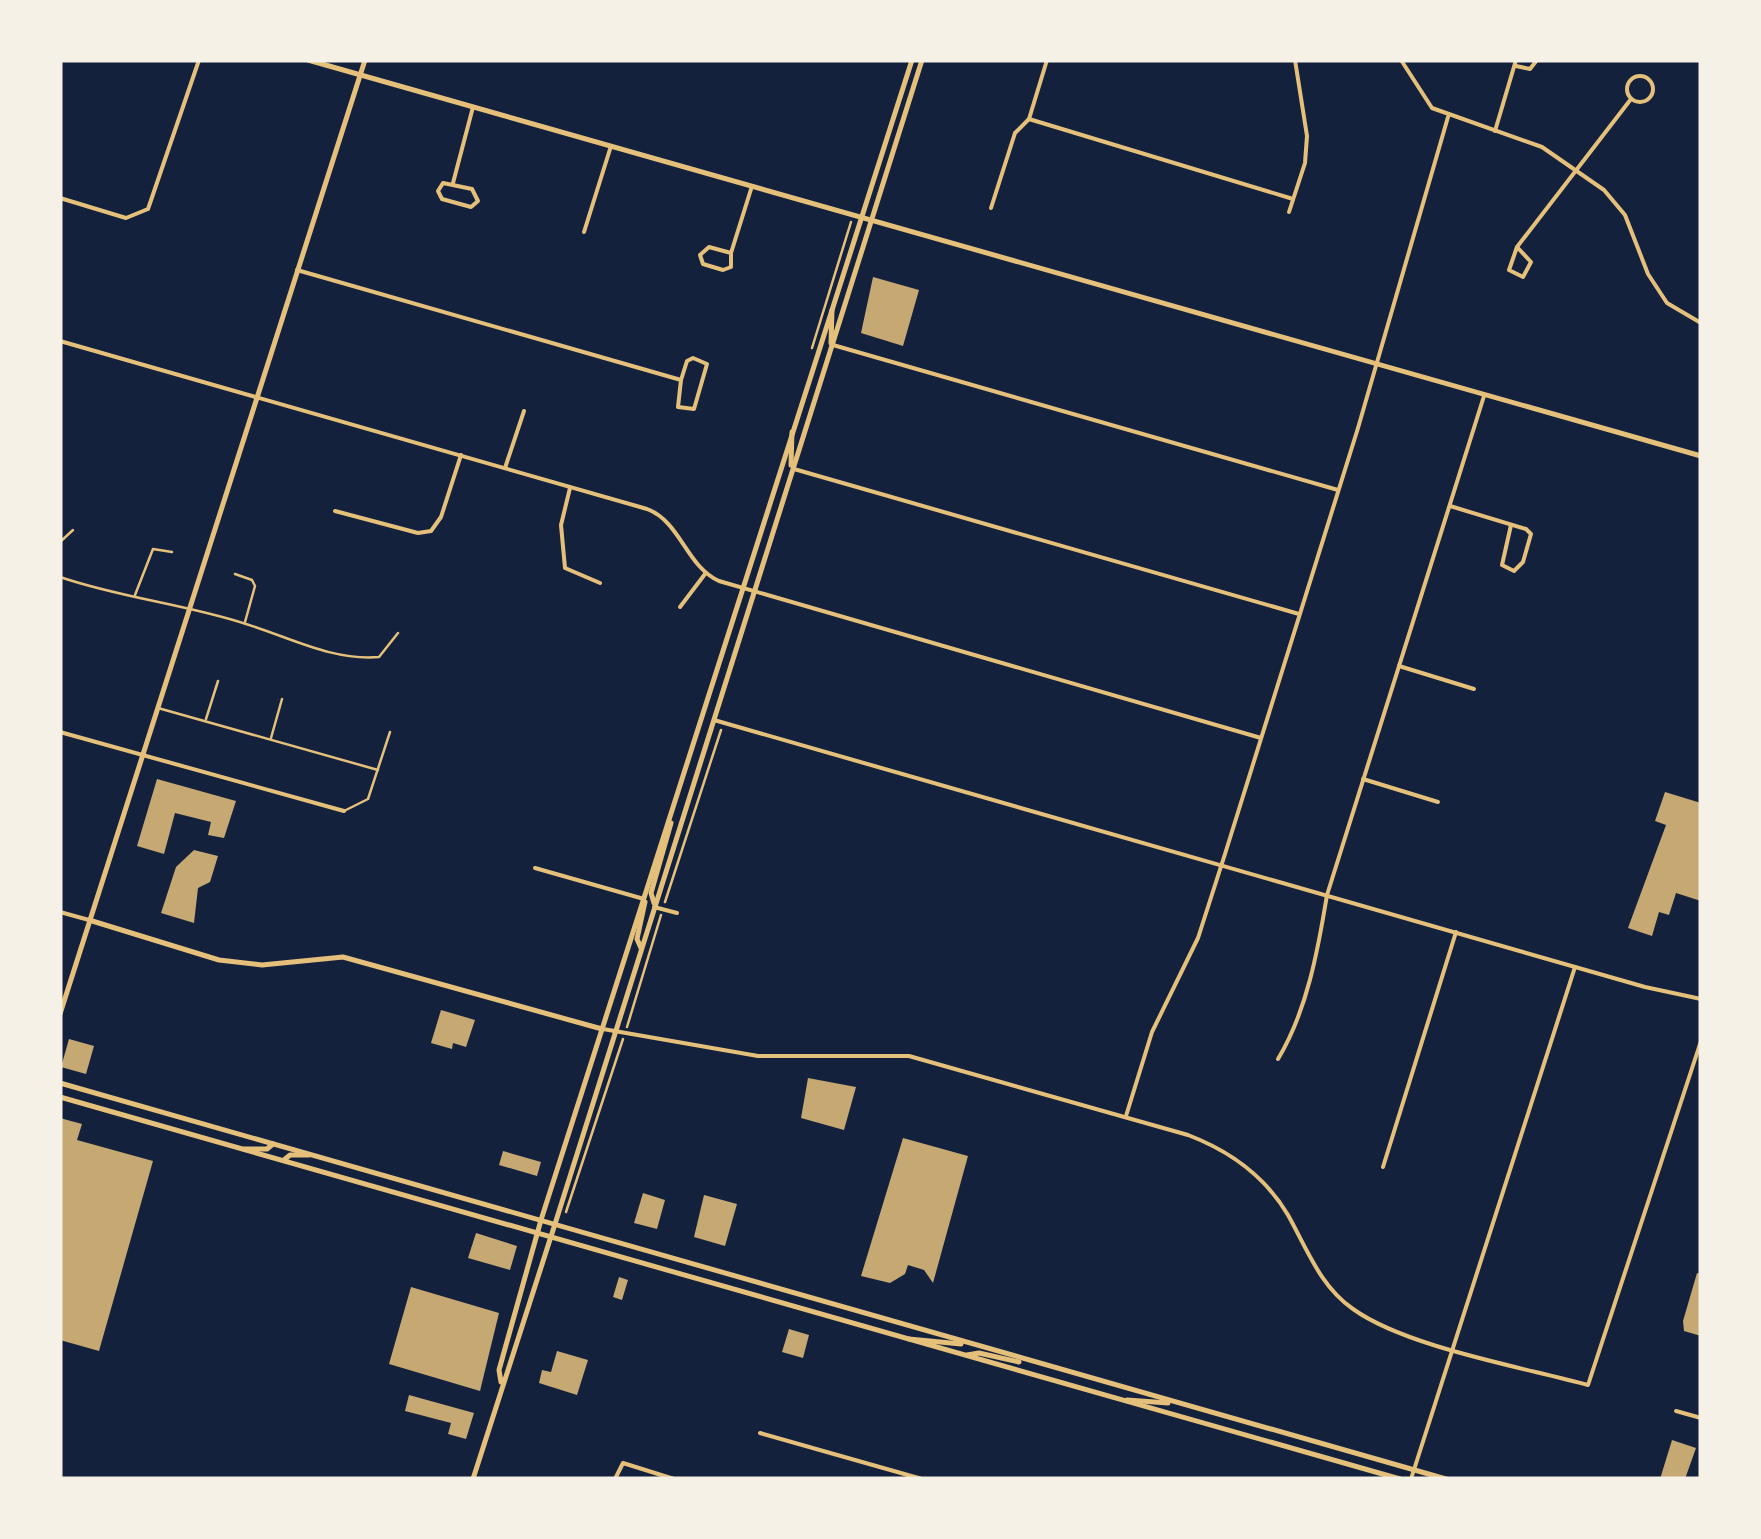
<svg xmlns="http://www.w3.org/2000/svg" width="1761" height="1539" viewBox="0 0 1761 1539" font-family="Karla,sans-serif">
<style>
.building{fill:#c6a872}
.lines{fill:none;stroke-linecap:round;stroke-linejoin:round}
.path{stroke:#e5c07b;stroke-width:2.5}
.service{stroke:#e5c07b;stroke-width:2.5}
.minor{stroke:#e5c07b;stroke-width:4}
.tertiary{stroke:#e5c07b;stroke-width:5}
.secondary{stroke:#e5c07b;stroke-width:5}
</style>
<rect width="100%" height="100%" fill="#14213d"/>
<!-- building -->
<g class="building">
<path d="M873,277l46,13 -16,56 -42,-13z"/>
<path d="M157,779l79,22 -12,37 -16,-3 3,-13 -36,-9 -11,41 -27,-8z"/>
<path d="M1665,792l36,11v98l-25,-8 -7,22 -10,-3 -7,24 -24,-8 38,-103 -11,-4z"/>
<path d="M194,850l24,6 -8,26 -12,6 -4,35 -33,-10 15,-46z"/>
<path d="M441,1010l34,10 -9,27 -13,-4 -1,6 -21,-6z"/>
<path d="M69,1039l25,7 -8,28 -25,-7z"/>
<path d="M808,1078l48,9 -12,43 -43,-12z"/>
<path d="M60,1118l22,6 -5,16 76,21 -54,190 -39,-11z"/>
<path d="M903,1138l65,18 -35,127 -9,-13 -16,-5 -3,9 -15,9 -29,-7z"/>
<path d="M503,1151l38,11 -4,14 -38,-11z"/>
<path d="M643,1193l22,7 -8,29 -23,-6z"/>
<path d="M704,1195l33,9 -12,42 -31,-9z"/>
<path d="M476,1233l41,13 -7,24 -42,-12z"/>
<path d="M1697,1273l4,1v62l-17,-5 -1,-10z"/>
<path d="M619,1277l9,3 -6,20 -9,-3z"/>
<path d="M411,1287l88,26 -19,78 -91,-27z"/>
<path d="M789,1329l20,6 -6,23 -21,-6z"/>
<path d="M557,1351l31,9 -11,35 -38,-12 3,-13 9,2z"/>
<path d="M409,1395l65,18 -8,26 -18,-5 3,-11 -46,-12z"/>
<path d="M1672,1440l24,8 -11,31h-25z"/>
</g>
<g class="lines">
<!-- path -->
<g class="path">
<path d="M812,348l39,-126"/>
<path d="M665,902l56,-172"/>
<path d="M627,1027l34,-112"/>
<path d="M566,1212l57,-173"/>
</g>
<!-- service -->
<g class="service">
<path d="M60,542l13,-12"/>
<path d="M235,574l17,6 3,6 -10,36"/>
<path d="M60,577c61,21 125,27 186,47 43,13 86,37 133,33l19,-24"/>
<path d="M135,595l18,-46 19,3"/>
<path d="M158,708l220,62"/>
<path d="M206,719l12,-38"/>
<path d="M271,738l11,-39"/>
<path d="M344,811l24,-12 22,-67"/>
</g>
<!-- minor -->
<g class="minor">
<path d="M1401,60l31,48 110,39 62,43 21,25 23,59 19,29 34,20"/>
<path d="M1516,66l14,3 7,-9"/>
<circle cx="1640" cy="89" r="13"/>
<path d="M1029,119l264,80"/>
<path d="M1495,131l21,-71"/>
<path d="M443,183l29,6 6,12 -7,6 -29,-8 -4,-8z"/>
<path d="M453,183l20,-76"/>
<path d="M60,198l66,20 22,-9 51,-149"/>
<path d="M991,208l24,-75 14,-14 18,-59"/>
<path d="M1289,212l16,-49 2,-27 -12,-76"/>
<path d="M584,232l27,-86"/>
<path d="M709,247l22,6v14l-8,3 -20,-6 -3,-9z"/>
<path d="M1517,247l14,15 -8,15 -14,-7 8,-23 114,-148"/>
<path d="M731,253l21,-67"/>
<path d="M297,270l384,110 -3,27 16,2 13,-45 -14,-6 -6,3 -6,19"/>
<path d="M60,341l587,168c34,13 39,57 72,72l542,157"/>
<path d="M833,345l505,145"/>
<path d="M505,468l19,-57"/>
<path d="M794,469l505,145"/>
<path d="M570,488l-9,37 4,43 35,15"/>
<path d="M1450,506l76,23 5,5 -8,28 -9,9 -12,-6 9,-40"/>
<path d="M335,511l83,22 13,-2 10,-14 20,-62"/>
<path d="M680,607l25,-33"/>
<path d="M1399,666l75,23"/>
<path d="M714,720l931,267 56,12"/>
<path d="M60,732l284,79"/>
<path d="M1363,779l75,23"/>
<path d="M535,868l109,31"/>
<path d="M654,907l23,6"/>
<path d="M60,912l29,8"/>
<path d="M603,1029l155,27h151l279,79c42,16 77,41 100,80 19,34 32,71 65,94 53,38 169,58 235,76l113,-344"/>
<path d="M1278,1059c29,-48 40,-109 49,-164l157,-499"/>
<path d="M1126,1116l26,-84 46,-94 27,-84 133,-426 90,-311"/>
<path d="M1383,1167l73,-235"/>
<path d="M1676,1411l25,7"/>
<path d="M760,1433l162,46"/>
<path d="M615,1479l8,-16 51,16"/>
<path d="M1411,1479l164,-512"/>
</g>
<!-- tertiary -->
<g class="tertiary">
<path d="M308,60l1393,396"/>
<path d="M89,920l130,40 43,5 81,-8 259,72"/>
<path d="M60,1014l305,-954"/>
<path d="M501,1382l-2,-12 42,-150"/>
<path d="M473,1479l82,-255"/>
</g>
<!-- secondary -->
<g class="secondary">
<path d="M831,343l1,-33"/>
<path d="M791,465l1,-33"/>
<path d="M654,903l-3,-10 20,-70"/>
<path d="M641,948l-4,-9 8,-37"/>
<path d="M60,1083l1386,396"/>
<path d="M60,1097l1340,382"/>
<path d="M244,1149h23l6,-5"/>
<path d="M284,1160l6,-5h19"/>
<path d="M541,1220l371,-1160"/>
<path d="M555,1224l367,-1164"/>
<path d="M909,1339l52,5"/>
<path d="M967,1355l12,-2 40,9"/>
<path d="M1127,1400l41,3"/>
</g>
</g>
<!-- border -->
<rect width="1761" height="1539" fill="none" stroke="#f6f1e7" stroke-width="125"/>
</svg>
